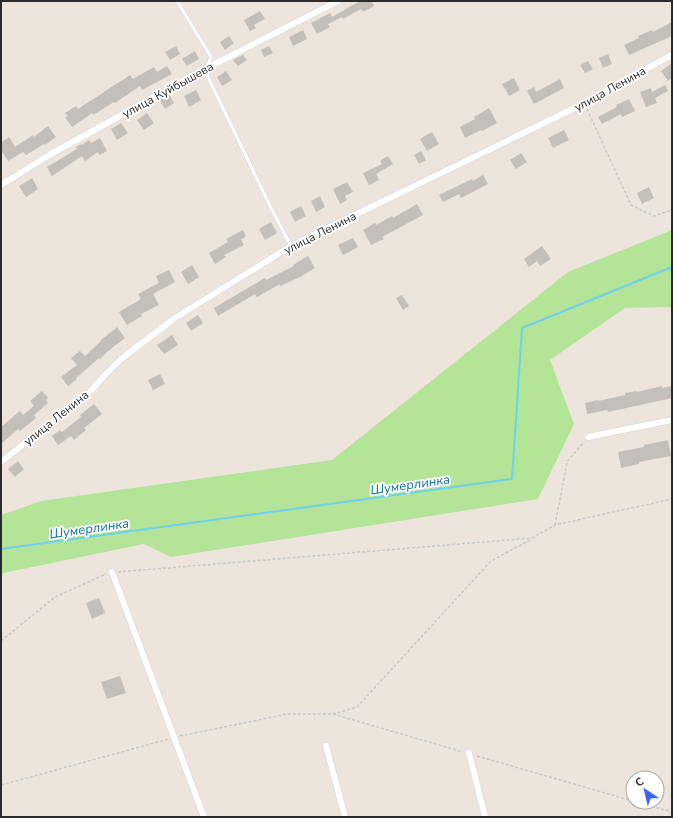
<svg xmlns="http://www.w3.org/2000/svg" width="673" height="818" viewBox="0 0 673 818" font-family="'Nunito Sans',sans-serif">
<style>
.green{fill:#b4e498}
.lines{fill:none;stroke-linecap:round;stroke-linejoin:round}
.stream{stroke:#6ed1f0;stroke-width:2}
.building{fill:#c5bfb9}
.service-casing{stroke:#d2d5e3;stroke-width:4}
.minor-casing{stroke:#d2d5e3;stroke-width:7}
.path{stroke:#c8c8c8;stroke-width:1.5;stroke-dasharray:3 2;stroke-linecap:butt}
.service{stroke:#fff;stroke-width:3}
.minor{stroke:#fff;stroke-width:6}
.labels{text-anchor:middle;stroke-width:3.5;stroke-linejoin:round;paint-order:stroke}
.street-label{font-size:12px;fill:#2b2b2b;stroke:#fff}
.water-label{font-size:13px;font-style:italic;fill:#0c6f9d;stroke:#fff}
</style>
<rect width="100%" height="100%" fill="#ede5dc"/>
<!-- green -->
<path class="green" d="M672,230v77l-47,1 -75,52 24,64 -36,75 -367,58 -27,-13 -141,29 -2,5v-63l40,-14 291,-41 236,-188z"/>
<g class="lines">
<!-- stream -->
<path class="stream" d="M1,549l511,-70 10,-151 150,-61"/>
</g>
<!-- building -->
<g class="building">
<path d="M360,1h11l3,5 -11,6 -2,-3 -18,10 -1,-2 -14,7 2,3 -13,7 -6,-11 19,-10 2,4z"/>
<path d="M260,11l5,8 -11,6 2,3 -6,3 -6,-11z"/>
<path d="M672,22v14l-43,19 -5,-10 15,-7 -1,-2 14,-6 1,2z"/>
<path d="M303,30l4,9 -14,7 -4,-9z"/>
<path d="M229,36l5,7 -9,7 -5,-8z"/>
<path d="M176,46l4,8 -10,6 -5,-8z"/>
<path d="M269,46l4,7 -9,4 -3,-7z"/>
<path d="M195,51l4,8 -12,7 -5,-7z"/>
<path d="M608,54l4,10 -9,4 -4,-10z"/>
<path d="M243,55l4,5 -9,6 -5,-6z"/>
<path d="M588,61l5,8 -8,4 -5,-8z"/>
<path d="M672,63v15l-4,3 -7,-10z"/>
<path d="M167,66l5,8 -30,16 -2,-4 -25,17 -1,-1 -21,13 -1,-2 -20,14 -7,-10 3,-1 -3,-3 11,-7 2,3 52,-34 3,4 21,-12 3,5z"/>
<path d="M226,71l6,9 -10,6 -5,-9z"/>
<path d="M514,78l6,12 -11,6 -7,-12z"/>
<path d="M560,79l4,9 -30,16 -7,-13 7,-4 2,5z"/>
<path d="M665,85l3,6 -13,7 2,5 -11,4 -6,-15 11,-4 1,4z"/>
<path d="M196,90l5,10 -12,7 -5,-11z"/>
<path d="M169,94l5,9 -9,6 -6,-10z"/>
<path d="M629,99l6,12 -13,6 -1,-3 -19,10 -4,-7 19,-10 -1,-2z"/>
<path d="M489,108l8,15 -15,8 -1,-1 -16,8 -5,-11 15,-8 -1,-2z"/>
<path d="M147,113l7,10 -10,7 -7,-10z"/>
<path d="M121,123l7,10 -11,7 -6,-11z"/>
<path d="M48,126l8,11 -11,8 -1,-1 -18,11 -3,-3 -15,9 -7,-11v-7l8,-6 6,10 18,-12 1,2z"/>
<path d="M564,130l5,10 -16,8 -5,-10z"/>
<path d="M432,132l7,12 -12,7 -7,-12z"/>
<path d="M100,138l7,13 -8,4 -1,-3 -13,9 -3,-5 -30,20 -5,-9 30,-18 -1,-2 5,-3 1,1 7,-5 2,3z"/>
<path d="M421,151l5,9 -7,4 -5,-9z"/>
<path d="M521,153l6,9 -11,7 -6,-9z"/>
<path d="M388,156l5,8 -17,10 3,6 -10,5 -6,-12 19,-9 -2,-3z"/>
<path d="M483,175l5,9 -27,14 -2,-4 -16,8 -4,-7 33,-16 1,2z"/>
<path d="M32,178l6,11 -12,8 -7,-11z"/>
<path d="M347,182l6,10 -8,4 2,4 -7,4 -7,-15z"/>
<path d="M649,187l5,11 -12,6 -5,-11z"/>
<path d="M320,196l5,11 -9,5 -5,-11z"/>
<path d="M417,204l6,11 -41,22 2,2 -13,6 -8,-15 12,-7 1,2 16,-9 1,2z"/>
<path d="M301,206l5,10 -11,6 -5,-10z"/>
<path d="M271,222l6,11 -12,7 -6,-11z"/>
<path d="M243,230l3,7 -5,2 3,6 -20,10 2,2 -11,7 -6,-11 19,-11 -2,-3z"/>
<path d="M353,238l5,9 -15,8 -5,-10z"/>
<path d="M542,246l9,13 -11,7 -3,-5 -8,6 -5,-8z"/>
<path d="M308,256l7,12 -15,9 -20,9v-2l-23,13 -2,-3 -37,22 -4,-8 51,-30 1,2 28,-14 -1,-1z"/>
<path d="M192,265l7,12 -11,7 -7,-12z"/>
<path d="M169,270l6,12 -22,12 6,11 -18,9 1,2 -15,9 -8,-13 22,-13 -3,-5 21,-11 -3,-7z"/>
<path d="M402,295l7,11 -6,4 -7,-12z"/>
<path d="M198,315l5,8 -12,8 -5,-8z"/>
<path d="M117,327l8,11 -18,14 -7,7 -1,-1 -23,20 1,1 -9,7 -7,-9 16,-12 -6,-7 9,-7 5,5 16,-15v-1z"/>
<path d="M172,335l6,10 -14,9 -7,-9z"/>
<path d="M160,374l5,10 -12,6 -5,-10z"/>
<path d="M662,386v2l10,-2v12l-64,14 -1,-2 -20,4 -2,-11 13,-3v1l27,-6v-2l12,-2v1z"/>
<path d="M42,391l6,7 -2,2 2,3 -14,12 2,3 -16,13 -2,-2 -17,15v-17l19,-16 3,4 11,-9 -4,-5z"/>
<path d="M94,404l8,10 -18,14 2,2 -12,10 -3,-4 -13,9 -6,-9 8,-6 2,2 19,-15 -1,-2z"/>
<path d="M668,440l3,16 -32,6v2l-18,4 -3,-16 26,-5v-2z"/>
<path d="M18,461l6,8 -9,8 -7,-8z"/>
<path d="M99,598l6,15 -13,6 -6,-16z"/>
<path d="M120,676l6,17 -19,6 -6,-17z"/>
</g>
<g class="lines">
<defs>
<path id="service" d="M177,1l34,56 -4,11 1,9 63,131 20,38"/>
<g id="minor">
<path d="M1,185l50,-31 156,-86 131,-67"/>
<path d="M588,437l84,-17"/>
<path d="M1,462l88,-69 14,-16 18,-18 54,-41 116,-72 294,-143 87,-48"/>
<path d="M112,572l92,245"/>
<path d="M326,746l19,71"/>
<path d="M469,753l16,64"/>
</g>
</defs>
<!-- service casing -->
<use href="#service" class="service-casing"/>
<!-- minor casing -->
<use href="#minor" class="minor-casing"/>
<!-- path -->
<g class="path">
<path d="M587,109l44,96 23,11 18,-6"/>
<path d="M555,525l12,-63 17,-20"/>
<path d="M118,572l414,-34 23,-13 117,-26"/>
<path d="M1,641l54,-44 51,-23"/>
<path d="M333,714l130,38"/>
<path d="M180,736l107,-22h46l24,-7 134,-146 41,-22"/>
<path d="M477,756l156,45"/>
<path d="M1,785l168,-46"/>
<path d="M637,802l35,10"/>
</g>
<!-- service -->
<use href="#service" class="service"/>
<!-- minor -->
<use href="#minor" class="minor"/>
</g>
<g class="labels">
<!-- street labels -->
<g class="street-label">
<text transform="translate(610 89) rotate(-29)" y="4">улица Ленина</text>
<text transform="translate(168 90) rotate(-29)" y="4">улица Куйбышева</text>
<text transform="translate(320 233) rotate(-27)" y="4">улица Ленина</text>
<text transform="translate(56 418) rotate(-39)" y="4">улица Ленина</text>
</g>
<!-- water labels -->
<g class="water-label">
<text transform="translate(410 484) rotate(-8)" y="5">Шумерлинка</text>
<text transform="translate(89 528) rotate(-8)" y="5">Шумерлинка</text>
</g>
</g>
<!-- border -->
<rect width="673" height="818" fill="none" stroke="#2b2b2b" stroke-width="4"/>
<!-- north arrow -->
<g transform="translate(645 790) rotate(325)"><circle r="19" fill="#ffffff" stroke="#aaaaaa"/>
<path d="M0-3L7 15L0 10L-7 15Z" fill="#3b63fb"/>
<text y="-6" font-size="11" font-weight="bold" text-anchor="middle" fill="#2b2b2b">С</text>
</g>
</svg>
